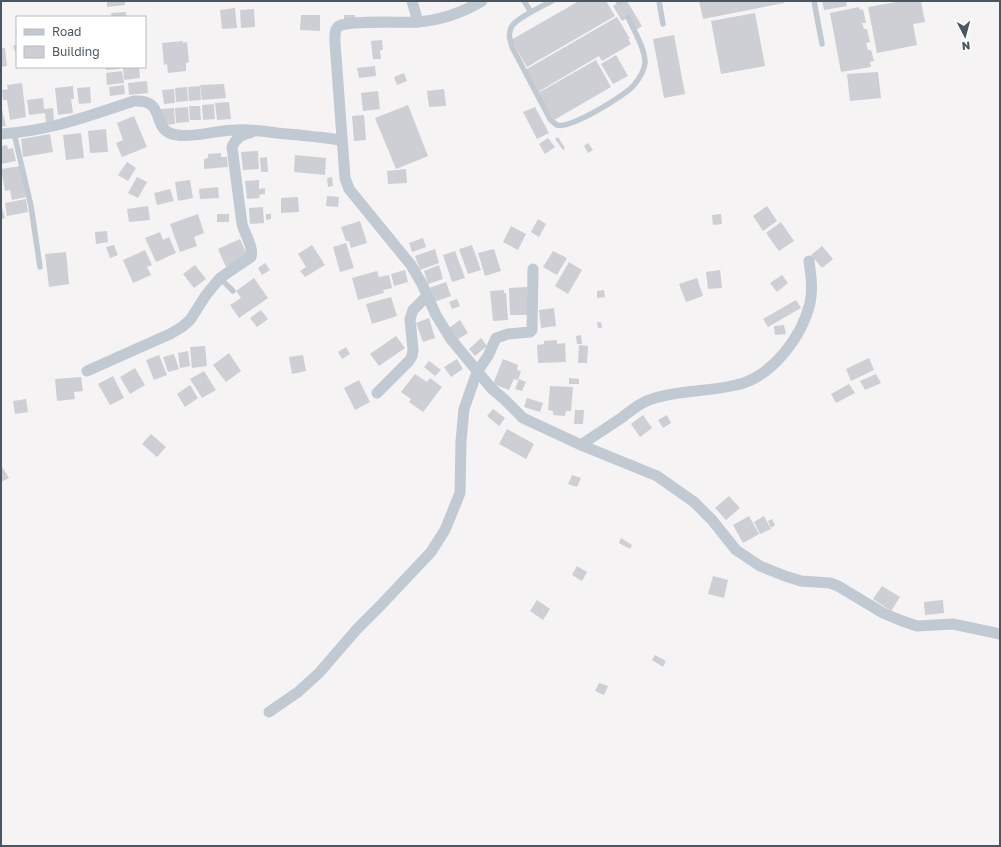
<svg xmlns="http://www.w3.org/2000/svg" width="1001" height="847" viewBox="0 0 1001 847" font-family="'Golos Text',sans-serif">
<style>
.building{fill:#cdcfd5}
.lines{fill:none;stroke-linecap:round;stroke-linejoin:round}
.service{stroke:#c1cad2;stroke-width:5.5}
.minor{stroke:#c1cad2;stroke-width:11}
</style>
<rect width="100%" height="100%" fill="#f5f3f3"/>
<!-- building -->
<g class="building">
<path d="M107,1h18v4l-18,2z"/>
<path d="M579,1h27l9,15 -88,51 -16,-27z"/>
<path d="M621,1h6l15,25 -6,4 -7,-13 -7,4 -9,-15z"/>
<path d="M699,1h85v2l-81,16z"/>
<path d="M822,1h24l1,5 -23,4z"/>
<path d="M902,1h19l4,21 -12,2 4,21 -40,8 -9,-46z"/>
<path d="M859,7l1,3 3,-1 3,14h-4l2,6h3l3,13 -4,1 2,7h3l3,11 -4,1 1,5 -30,5 -11,-59z"/>
<path d="M235,8l2,20 -15,1 -2,-19z"/>
<path d="M254,9l1,18 -14,1 -1,-18z"/>
<path d="M126,12v5h-14l-1,-4z"/>
<path d="M755,13l10,53 -44,8 -10,-53z"/>
<path d="M301,15h19v16l-20,-1z"/>
<path d="M344,15h11v6l-11,-1z"/>
<path d="M617,17l13,22h-2l3,5 -29,17 -3,-5 -61,36 -13,-22z"/>
<path d="M674,35l11,59 -21,4 -11,-59z"/>
<path d="M382,40l1,10h-3l1,9h-8l-2,-18z"/>
<path d="M183,41v2l4,-1 2,20 -3,1v8l-18,2 -1,-9 -3,1 -2,-22z"/>
<path d="M17,44v13l-4,-11z"/>
<path d="M1,48h4l2,18 -6,1z"/>
<path d="M616,55l12,21 -15,8 -12,-20z"/>
<path d="M596,60l15,27 -57,33 -16,-27z"/>
<path d="M375,66l1,10 -17,2 -2,-10z"/>
<path d="M106,67h14v2l-14,1z"/>
<path d="M123,67h16l1,11 -16,2z"/>
<path d="M122,71l2,12 -17,2 -1,-12z"/>
<path d="M878,72l3,26 -31,3 -3,-27z"/>
<path d="M404,73l3,8 -10,4 -3,-8z"/>
<path d="M147,81l1,12 -19,2 -1,-12z"/>
<path d="M22,83l4,34 -16,3 -3,-20h-4l-1,-10 6,-1 -1,-4z"/>
<path d="M224,84l2,14 -24,2 -2,-15z"/>
<path d="M124,85l1,9 -15,2 -1,-9z"/>
<path d="M73,86l1,13h-3l2,14 -15,2 -3,-27z"/>
<path d="M200,86l1,14 -12,1 -1,-14z"/>
<path d="M90,87l1,16 -12,1 -2,-16z"/>
<path d="M187,87l1,14 -12,1 -1,-14z"/>
<path d="M174,89l1,14 -11,1 -2,-14z"/>
<path d="M444,89l2,17 -17,1 -2,-16z"/>
<path d="M378,91l2,18 -17,2 -2,-18z"/>
<path d="M43,98l1,11 9,-1 1,14 -8,1 -1,-10 -16,2 -2,-15z"/>
<path d="M229,102l2,17 -14,1 -2,-17z"/>
<path d="M214,104l1,15 -12,1 -1,-15z"/>
<path d="M1,105l5,21 -5,1z"/>
<path d="M408,105l20,51 -32,13 -21,-51z"/>
<path d="M189,106h11l1,14h-11z"/>
<path d="M188,107l1,15 -13,1 -1,-15z"/>
<path d="M535,107l14,26 -12,6 -14,-27z"/>
<path d="M174,108l1,16 -13,1 -1,-16z"/>
<path d="M364,115l2,25 -12,1 -2,-25z"/>
<path d="M134,116l13,31 -25,10 -6,-14 7,-3 -6,-17z"/>
<path d="M106,129l2,23 -18,1 -2,-22z"/>
<path d="M81,133l3,25 -18,2 -3,-25z"/>
<path d="M50,134l3,18 -30,5 -2,-18z"/>
<path d="M558,137l7,11 -2,2 -8,-11z"/>
<path d="M548,138l7,9 -10,7 -6,-10z"/>
<path d="M588,143l5,7 -5,3 -4,-7z"/>
<path d="M7,145l1,4 5,-1 3,13 -15,3v-18z"/>
<path d="M258,151l1,18 -16,1 -2,-18z"/>
<path d="M221,153v4h6l1,10 -24,2v-10l4,-1v-4z"/>
<path d="M295,155l31,3 -1,17 -31,-3z"/>
<path d="M267,157l1,15h-7l-1,-14z"/>
<path d="M127,162l9,6 -8,13 -10,-6z"/>
<path d="M20,166l6,31 -14,3 -2,-10 -5,1 -4,-22z"/>
<path d="M406,169l1,14 -19,1 -1,-13z"/>
<path d="M137,177l10,5 -9,16 -10,-5z"/>
<path d="M332,177l1,9 -5,1 -1,-9z"/>
<path d="M190,180l3,18 -15,3 -3,-19z"/>
<path d="M259,180v9l6,-1v6l-6,1 1,3 -13,1 -2,-18z"/>
<path d="M218,187l1,11 -19,1 -1,-10z"/>
<path d="M170,189l4,12 -17,4 -3,-12z"/>
<path d="M327,196l12,1 -1,10 -12,-1z"/>
<path d="M298,197l1,15 -18,1v-15z"/>
<path d="M26,199l2,13 -21,4 -2,-13z"/>
<path d="M1,204l4,14 -4,1z"/>
<path d="M148,206l2,14 -21,2 -2,-13z"/>
<path d="M767,206l10,15 -14,10 -10,-15z"/>
<path d="M263,207l1,16 -14,1 -1,-16z"/>
<path d="M198,214l6,19 -10,4 3,9 -17,6 -10,-28z"/>
<rect x="217" y="214" width="12" height="8"/>
<path d="M266,214h5v5l-5,1z"/>
<path d="M721,214l1,10 -9,1 -1,-10z"/>
<path d="M538,219l8,5 -7,13 -8,-5z"/>
<path d="M360,221l7,22 -16,5 -2,-7h-3l-5,-14z"/>
<path d="M781,222l13,19 -15,10 -13,-18z"/>
<path d="M511,226l15,8 -8,16 -15,-8z"/>
<path d="M107,231l1,11 -12,2 -1,-12z"/>
<path d="M160,232l3,8 6,-3 7,16 -20,9 -11,-24z"/>
<path d="M423,238l3,9 -14,5 -3,-9z"/>
<path d="M240,239l8,18 -22,10 -8,-18z"/>
<path d="M346,243l8,25 -14,4 -7,-25z"/>
<path d="M114,245l4,10 -8,3 -4,-11z"/>
<path d="M312,245l13,20 -20,12 -5,-6 6,-4 -8,-13z"/>
<path d="M472,245l9,25 -13,4 -9,-25z"/>
<path d="M822,246l11,13 -11,9 -11,-13z"/>
<path d="M435,249l4,14 -19,7 -5,-14z"/>
<path d="M494,249l7,22 -16,5 -7,-23z"/>
<path d="M145,250l7,15 -5,2 4,8 -18,8 -10,-23z"/>
<path d="M455,251l10,27 -13,4 -9,-27z"/>
<path d="M553,251l14,7 -10,17 -14,-8z"/>
<path d="M66,252l3,32 -20,3 -4,-33z"/>
<path d="M569,262l13,8 -14,24 -13,-8z"/>
<path d="M265,263l5,7 -8,5 -4,-7z"/>
<path d="M195,265l11,14 -12,9 -11,-14z"/>
<path d="M439,265l4,14 -15,5 -4,-13z"/>
<path d="M405,270l3,12 -14,4 -3,-12z"/>
<path d="M720,270l2,18 -14,1 -2,-17z"/>
<path d="M377,271l2,6 10,-2 3,13 -9,2 1,3 -26,7 -6,-22z"/>
<path d="M782,275l6,8 -11,9 -7,-9z"/>
<path d="M254,278l14,20 -29,20 -9,-13 11,-7 -5,-7z"/>
<path d="M697,278l6,18 -17,6 -7,-18z"/>
<path d="M446,282l5,14 -17,6 -5,-14z"/>
<path d="M527,287l1,28h-18l-1,-27z"/>
<path d="M504,290v3h2l2,27 -15,1 -3,-30z"/>
<path d="M604,290l1,7 -8,1v-7z"/>
<path d="M391,297l6,19 -25,8 -6,-20z"/>
<path d="M457,299l3,7 -8,3 -3,-7z"/>
<path d="M796,300l5,8 -33,19 -5,-8z"/>
<path d="M554,308l2,18 -15,2 -2,-18z"/>
<path d="M261,310l7,9 -11,8 -7,-9z"/>
<path d="M429,318l6,20 -12,4 -7,-19z"/>
<path d="M460,320l8,13 -11,7 -8,-12z"/>
<path d="M597,322h4l1,6h-4z"/>
<path d="M784,325l2,9 -11,1 -1,-9z"/>
<path d="M581,335l1,9h-5l-1,-8z"/>
<path d="M396,336l9,12 -26,18 -9,-12z"/>
<path d="M481,338l6,8 -12,10 -6,-7z"/>
<path d="M557,340v4l8,-1 1,19 -28,1 -1,-18 7,-1v-3z"/>
<path d="M579,345l9,1 -1,17h-9z"/>
<path d="M205,346l2,20 -15,2 -2,-21z"/>
<path d="M346,347l4,7 -8,5 -4,-7z"/>
<path d="M188,351l2,15 -10,2 -2,-15z"/>
<path d="M229,353l12,18 -15,11 -13,-17z"/>
<path d="M174,354l5,15 -11,3 -5,-15z"/>
<path d="M159,355l8,20 -13,5 -8,-20z"/>
<path d="M303,355l3,16 -14,3 -3,-17z"/>
<path d="M869,358l5,12 -23,11 -5,-12z"/>
<path d="M457,359l6,10 -12,8 -7,-10z"/>
<path d="M503,359l15,6 -1,5 4,1 -3,9 -4,-1 -5,11 -16,-6z"/>
<path d="M429,361l12,9 -6,6 -11,-9z"/>
<path d="M135,368l10,17 -15,9 -10,-17z"/>
<path d="M204,371l12,19 -14,8 -12,-19z"/>
<path d="M415,374l12,8 3,-4 12,9 -19,25 -14,-10 2,-3 -10,-7z"/>
<path d="M876,374l5,9 -16,7 -5,-9z"/>
<path d="M113,376l11,22 -14,7 -12,-21z"/>
<path d="M81,377l2,14 -9,1 1,7 -18,2 -2,-22z"/>
<path d="M569,378l10,1v5h-10z"/>
<path d="M519,379l7,3 -4,9 -7,-2z"/>
<path d="M359,380l11,22 -15,8 -11,-22z"/>
<path d="M849,384l6,9 -19,10 -5,-9z"/>
<path d="M190,385l8,13 -13,9 -8,-13z"/>
<path d="M550,386l23,1 -2,24h-5l-1,5 -12,-1v-4l-5,-1z"/>
<path d="M527,398l16,5 -3,9 -16,-5z"/>
<path d="M26,399l2,13 -13,2 -2,-13z"/>
<path d="M493,409l12,9 -6,8 -12,-10z"/>
<path d="M575,410h9l-1,14h-9z"/>
<path d="M643,415l9,13 -12,9 -9,-13z"/>
<path d="M667,415l4,8 -8,5 -5,-8z"/>
<path d="M507,429l27,15 -8,15 -27,-15z"/>
<path d="M151,434l15,13 -9,10 -15,-13z"/>
<path d="M1,465l8,13 -8,4z"/>
<path d="M572,475l9,3 -4,9 -9,-3z"/>
<path d="M729,496l11,12 -14,12 -11,-12z"/>
<path d="M749,516l10,18 -16,9 -10,-18z"/>
<path d="M764,516l7,13 -11,5 -6,-12z"/>
<path d="M772,519l3,6 -4,3 -3,-7z"/>
<path d="M621,538l11,7 -2,4 -11,-6z"/>
<path d="M577,566l10,6 -5,9 -10,-6z"/>
<path d="M713,576l15,4 -4,18 -16,-4z"/>
<path d="M882,586l18,11 -9,14 -18,-12z"/>
<path d="M537,600l13,9 -7,11 -13,-9z"/>
<path d="M943,600l1,13 -19,2 -1,-13z"/>
<path d="M655,655l11,6 -3,6 -11,-7z"/>
<path d="M599,683l9,3 -4,9 -9,-4z"/>
</g>
<g class="lines">
<!-- service -->
<g class="service">
<path d="M524,1l7,11"/>
<path d="M552,1c-9,5 -38,18 -41,27 -3,7 -1,12 1,19l38,72c2,2 5,5 7,6 12,5 69,-30 77,-40 5,-6 10,-14 11,-22 0,-15 -11,-32 -17,-46"/>
<path d="M618,1l1,1"/>
<path d="M659,1l4,23"/>
<path d="M814,1l8,43"/>
<path d="M14,133l17,73 9,61"/>
<path d="M220,278l13,13"/>
</g>
<!-- minor -->
<g class="minor">
<path d="M412,1l6,21"/>
<path d="M482,1c-20,12 -41,19 -64,21 -14,1 -70,-2 -79,4 -5,3 -4,11 -4,17l10,135 4,11 62,76 11,19 14,31 14,23 42,51 12,10 19,19 58,27 76,31 37,26 18,18 24,30 24,16 25,10 16,5 29,2 8,3 45,27 19,8 15,5 36,-2 47,10"/>
<path d="M1,134c49,-3 87,-18 133,-33 35,-2 14,30 43,34 18,3 39,-5 58,-5 14,-1 28,1 42,3 22,2 43,4 64,7"/>
<path d="M87,371l83,-37 12,-7 8,-7 16,-25 14,-17 31,-21c3,-10 -6,-22 -9,-33l-10,-77c4,-9 10,-13 20,-15"/>
<path d="M377,393l32,-32 3,-5 1,-6 -3,-31 3,-9 14,-14"/>
<path d="M581,445c14,-10 29,-19 43,-29 9,-7 17,-14 28,-17 27,-9 56,-7 84,-14 35,-7 66,-48 74,-82 3,-14 1,-28 -1,-42"/>
<path d="M269,712l29,-20 21,-19 38,-44 24,-24 50,-53 14,-22 15,-37 1,-52 3,-32 13,-37 11,-16 8,-18 12,-4 22,-2 2,-2 1,-61"/>
</g>
</g>
<!-- border -->
<rect width="1001" height="847" fill="none" stroke="#4a5661" stroke-width="4"/>
<!-- legend -->
<rect x="16" y="16" width="130" height="52" fill="#ffffff" stroke="#b7bbc0"/>
<rect x="24" y="29" width="20" height="6" fill="#c1cad2" stroke="#b7bbc0"/>
<text x="52" y="36" font-size="12" fill="#4a5661">Road</text>
<rect x="24" y="46" width="20" height="12" fill="#cdcfd5" stroke="#b7bbc0"/>
<text x="52" y="56" font-size="12" fill="#4a5661">Building</text>
<!-- north arrow -->
<g transform="translate(965 36) rotate(174)" stroke="#ffffff" stroke-width="3" paint-order="stroke">
<path d="M0-3L7 15L0 10L-7 15Z" fill="#4a5661"/>
<text y="-6" font-size="11" font-weight="bold" text-anchor="middle" fill="#4a5661">N</text>
</g>
</svg>
